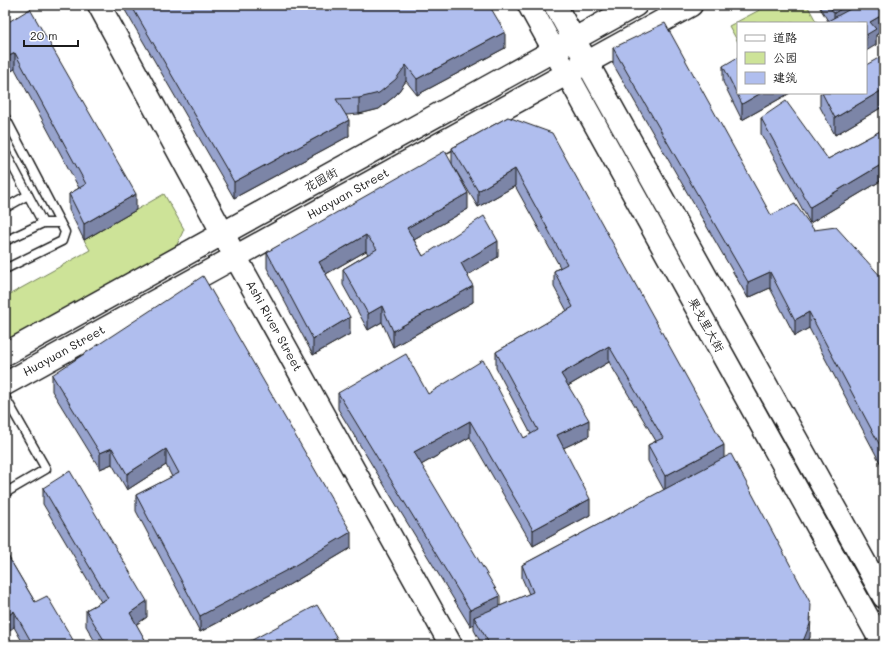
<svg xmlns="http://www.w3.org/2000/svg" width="889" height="650" viewBox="0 0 889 650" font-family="Mali,'LXGW WenKai TC',sans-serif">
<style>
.green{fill:#cde398;stroke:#74805a}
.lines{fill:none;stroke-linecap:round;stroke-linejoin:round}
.lane-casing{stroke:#1c1c1c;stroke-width:11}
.secondary-casing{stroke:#1c1c1c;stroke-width:25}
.lane{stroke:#fff;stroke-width:8}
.secondary{stroke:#fff;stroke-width:22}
.wall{fill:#97a3cd;stroke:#1c1c1c;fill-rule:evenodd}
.shaded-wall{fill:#7b85a7;stroke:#1c1c1c}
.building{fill:#b0beee;stroke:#1c1c1c}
.labels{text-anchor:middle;stroke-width:4;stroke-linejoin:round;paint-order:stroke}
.street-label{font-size:12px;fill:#1c1c1c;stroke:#fff}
</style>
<rect width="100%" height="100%" fill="#fff"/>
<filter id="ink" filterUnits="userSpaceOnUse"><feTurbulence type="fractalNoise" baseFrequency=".025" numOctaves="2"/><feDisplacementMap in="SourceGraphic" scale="8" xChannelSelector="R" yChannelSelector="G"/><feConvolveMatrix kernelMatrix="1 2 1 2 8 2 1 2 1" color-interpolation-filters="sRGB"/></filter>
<g filter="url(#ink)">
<!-- green -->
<g class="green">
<path d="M769,5h38l10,18h-79v19l-9,-16z"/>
<path d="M164,194l20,35 -8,18 -171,95v-45l85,-47 -6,-10z"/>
</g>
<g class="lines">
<defs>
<g id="lane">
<path d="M5,117l60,115 -3,9 -57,28"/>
<path d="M5,152l38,71"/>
<path d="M5,208l23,-13"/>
<path d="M5,241l38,-18h17"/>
<path d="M5,397l41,72 -41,24"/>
</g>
<g id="secondary">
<path d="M99,5l136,251 216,389"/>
<path d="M529,5l354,640"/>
<path d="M555,5l329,592"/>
<path d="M5,354l631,-349"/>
<path d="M5,384l686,-379"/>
</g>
</defs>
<!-- lane casing -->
<use href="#lane" class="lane-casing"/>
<!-- secondary casing -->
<use href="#secondary" class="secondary-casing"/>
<!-- lane -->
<use href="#lane" class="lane"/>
<!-- secondary -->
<use href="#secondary" class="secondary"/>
</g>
<!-- wall -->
<g class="wall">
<path d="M122,5h367l16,43 -88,47 -11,-14 -10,14 -17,14 -20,5 -13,1 3,21 -115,62z"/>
<path d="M820,5h64v25l-8,5v10l-48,-24 -8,-13z"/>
<path d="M5,24l131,186 -52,30 -15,-30v-16l10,-6 -64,-119 -10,5z"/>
<path d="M613,48l158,167 43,15 70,50v190l-75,-142 -14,8 -25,-48 -22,10 -135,-234z"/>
<path d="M884,55v51l-49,29 -15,-28v-14h46z"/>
<path d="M723,66l67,27 -48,27 -19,-38z"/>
<path d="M508,117l216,341 86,179 -3,8h-325l-8,-15v-6l-4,2 -132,-217v-16l90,1 96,44 7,-4 -35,-66v-16l71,-41 -13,-24v-16l6,-4 -45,-81 -37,21 -26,-43v-16zM609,362l47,79 -8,4v16l16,29 -142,75v13l7,16 -29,12 -79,-141 49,-28 63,109 57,-31 -27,-67 26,-12 -21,-50z"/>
<path d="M761,118l67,41 56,-30v50l-74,44 -49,-89z"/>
<path d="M468,209l-54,31 9,16 75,1 -30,18 5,27 -80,45 -11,-25 -14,8 -25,-45v-16l25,-15 -2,-3 -40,23 24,60 -37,21 -46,-87v-16z"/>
<path d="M52,375l299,173 -64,38 -87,46 -64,-121v-16l36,-18 -6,-12 -39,25 -15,-26 -12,5 -48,-78z"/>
<path d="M43,488l104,129 -11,7 12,21h-51l-11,-19v-16l15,-8 -58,-98z"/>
<path d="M5,551l30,51 41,43h-52l-10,-18z"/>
</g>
<!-- shaded-wall -->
<g class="shaded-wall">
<path d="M848,5h4v14l-18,4v-10z"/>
<path d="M884,14v16l-8,5v10l-10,6v-16l4,-13z"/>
<path d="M505,32v16l-88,47v-16z"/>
<path d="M15,53v16l-10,5v-16z"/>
<path d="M406,65v16l-10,14 -17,14 -20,5v-16z"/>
<path d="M884,89v17l-49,29v-17z"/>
<path d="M761,93h29l-48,27v-16z"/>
<path d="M349,120v16l-115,62v-16z"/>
<path d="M884,163v16l-74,44v-16z"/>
<path d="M515,169v17l-37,21v-16z"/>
<path d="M468,193v16l-61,35v-16z"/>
<path d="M136,194v16l-52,30v-16z"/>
<path d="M366,235v16l-47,27v-16z"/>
<path d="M498,241v16l-37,22v-16z"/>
<path d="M770,272v16l-22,10v-16z"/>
<path d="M473,286v16l-80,45v-16z"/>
<path d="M382,306v16l-14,8v-16z"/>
<path d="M809,312v16l-14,8v-16z"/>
<path d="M350,317v17l-37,21v-16z"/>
<path d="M609,346v16l-48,28v-16z"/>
<path d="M589,420v16l-32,15v-16z"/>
<path d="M470,421v16l-56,32v-17z"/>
<path d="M724,445v16l-59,31v-16z"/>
<path d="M112,448v16l-12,5v-16z"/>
<path d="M166,449v16l-39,25v-16z"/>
<path d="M590,499v16l-57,31v-16z"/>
<path d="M351,532v16l-64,38 -87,46v-16z"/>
<path d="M500,596v16l-26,5v7l-4,2v-16z"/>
<path d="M147,601v16l-17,12v-16z"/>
<path d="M14,611v16l-9,7v-16z"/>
<path d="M811,617l-1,20 -3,8h-8z"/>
<path d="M337,638v7h-13z"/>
</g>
<!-- building -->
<g class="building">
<path d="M131,5h358l16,27 -88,47 -11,-14 -10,14 -17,14 -20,5 -23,1 13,21 -115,62z"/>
<path d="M828,5h20l-14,8z"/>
<path d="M853,5h31v9l-14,8 6,7 -10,6v-12h-42l30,-16z"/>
<path d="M30,9l106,185 -52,30 -15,-30 17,-10 -71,-131 -10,5v-34z"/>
<path d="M665,23l106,192 24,-11 19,26 22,-3 48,53v173l-75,-141 -14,8 -25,-48 -22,10 -135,-234z"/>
<path d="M884,55v34l-49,29 -13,-25h44v-28z"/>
<path d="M738,57v36h23l-19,11 -19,-38z"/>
<path d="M786,101l42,58 56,-30v34l-74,44 -49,-89z"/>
<path d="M508,117l44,16 172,312 -59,31 -17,-31 15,-7 -54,-92 -48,28 28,46 -32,15 33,64 -57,31 -63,-109 -56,31 86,144 -30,14 -132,-217 68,-39 22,40 55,-34 41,78 14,-8 -42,-78 77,-45 -19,-36 13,-7 -52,-95 -37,22 -26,-43z"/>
<path d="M445,151l23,42 -61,35 16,28 61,-40 14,25 -37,22 12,23 -80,45 -11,-25 -14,8 -25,-45 34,-20 -11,-14 -47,27 31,55 -37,22 -46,-87z"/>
<path d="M203,276l148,256 -64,38 -87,46 -64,-121 43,-22 -13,-24 -39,25 -15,-26 -12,5 -48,-78z"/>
<path d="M731,454l80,150 -1,20 -6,15 -5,6h-309l-16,-28 59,-25 -11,-27z"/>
<path d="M70,471l77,130 -17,12 18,32h-41l-21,-35 22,-12 -65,-110z"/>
<path d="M5,551l30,51 12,-6 29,49h-43l-19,-34 -9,7z"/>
<path d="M317,605l20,33 -13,7h-81z"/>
</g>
</g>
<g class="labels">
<!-- street labels -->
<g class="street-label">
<text transform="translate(321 180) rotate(-29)" y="4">花园街</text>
<text transform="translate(348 194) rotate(-29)" y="4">Huayuan Street</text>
<text transform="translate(706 325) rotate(61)" y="4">果戈里大街</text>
<text transform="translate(274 326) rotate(61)" y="4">Ashi River Street</text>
<text transform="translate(64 351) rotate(-29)" y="4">Huayuan Street</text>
</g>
</g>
<!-- margin -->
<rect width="889" height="650" fill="none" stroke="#fff" stroke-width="20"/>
<rect x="10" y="10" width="869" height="630" fill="none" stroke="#1c1c1c" stroke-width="1.5" filter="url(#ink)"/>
<!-- legend -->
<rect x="737" y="22" width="130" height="72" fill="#ffffff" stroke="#a4a4a4"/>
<rect x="745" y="35" width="20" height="6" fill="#ffffff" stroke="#a4a4a4"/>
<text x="773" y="42" font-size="12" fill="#1c1c1c">道路</text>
<rect x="745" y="52" width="20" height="12" fill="#cde398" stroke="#a4a4a4"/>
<text x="773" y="62" font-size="12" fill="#1c1c1c">公园</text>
<rect x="745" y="72" width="20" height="12" fill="#b0beee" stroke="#a4a4a4"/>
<text x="773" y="82" font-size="12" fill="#1c1c1c">建筑</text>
<!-- scale -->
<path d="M24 40v6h54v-6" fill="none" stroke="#1c1c1c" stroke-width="2"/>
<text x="30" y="40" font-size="12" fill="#1c1c1c" stroke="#ffffff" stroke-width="3" paint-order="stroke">20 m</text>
</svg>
